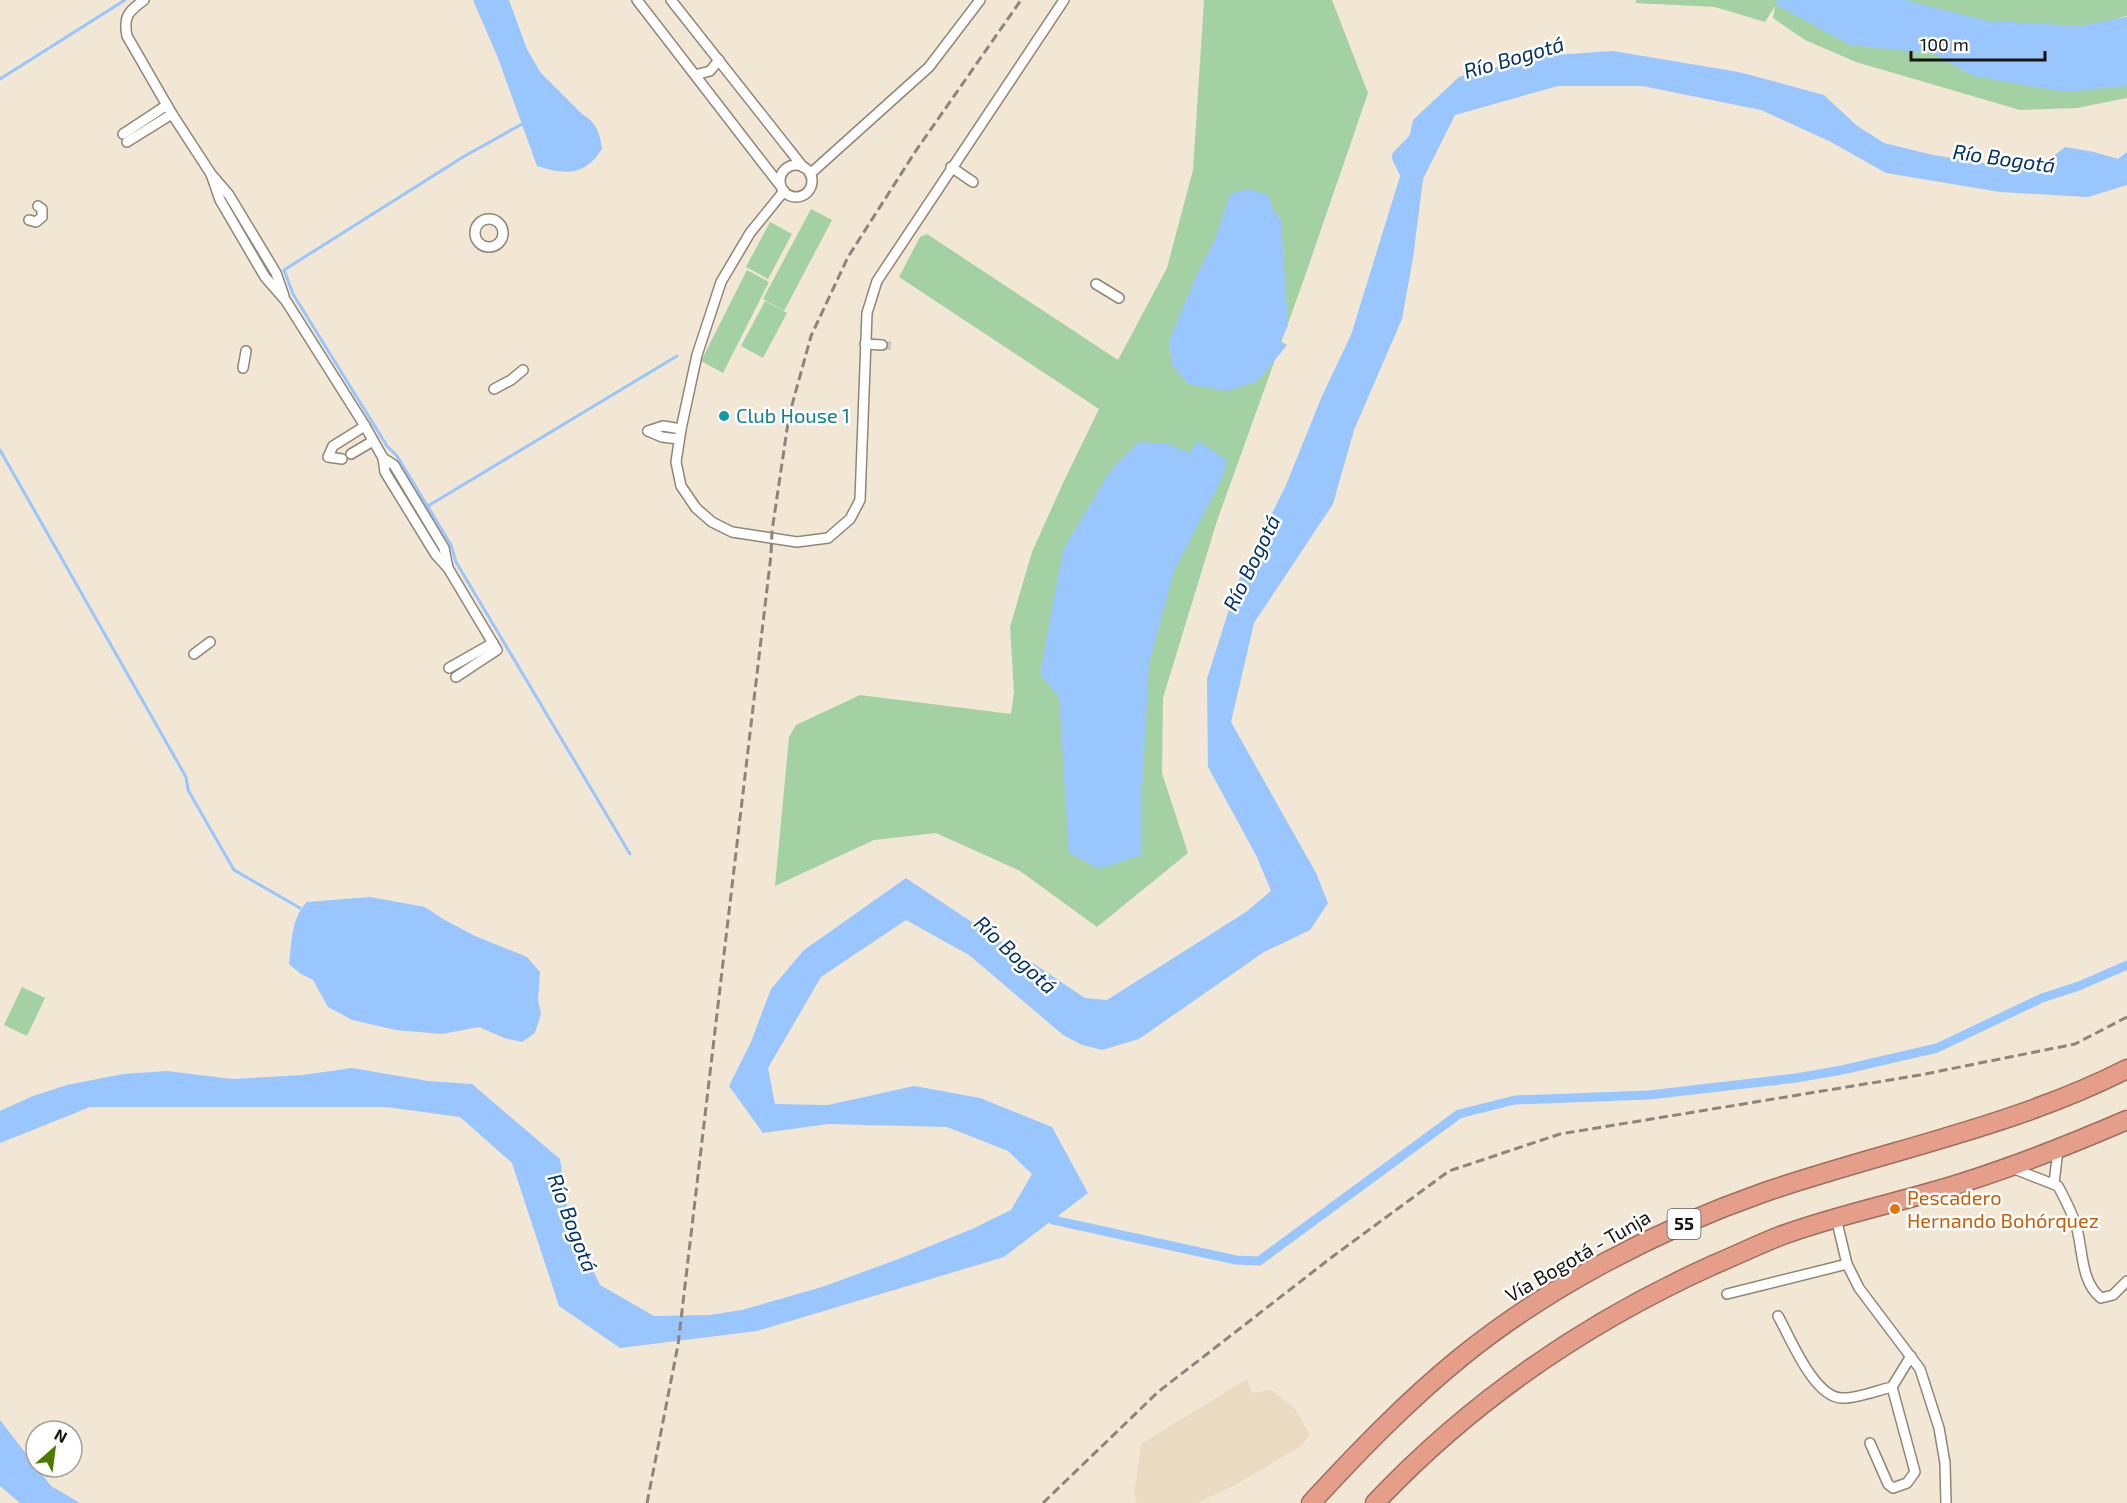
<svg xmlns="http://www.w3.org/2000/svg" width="2127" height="1503" viewBox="0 0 2127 1503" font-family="'Exo 2',sans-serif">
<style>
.built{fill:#eadac2}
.green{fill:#a3d1a4}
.water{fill:#99c6fe}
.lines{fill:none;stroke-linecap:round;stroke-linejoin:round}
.stream{stroke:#99c6fe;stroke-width:3}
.canal{stroke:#99c6fe;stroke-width:9}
.river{stroke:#99c6fe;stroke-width:16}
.street-tunnel{stroke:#d1c7b7;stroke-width:9;stroke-dasharray:9 4.5;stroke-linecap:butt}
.street-casing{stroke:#908675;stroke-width:12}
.highway-casing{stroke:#9d6d5e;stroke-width:21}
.street{stroke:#fff;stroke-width:9}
.highway{stroke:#e59e8a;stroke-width:18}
.rail{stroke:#8d8579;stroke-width:3;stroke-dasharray:9 4.5;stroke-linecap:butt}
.culture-dot{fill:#0f9aa8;stroke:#fff;stroke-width:2}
.food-dot{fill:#e8710a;stroke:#fff;stroke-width:2}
.labels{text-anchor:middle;stroke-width:5;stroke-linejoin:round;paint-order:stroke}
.shield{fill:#fff;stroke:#5d5a56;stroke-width:1.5}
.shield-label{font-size:18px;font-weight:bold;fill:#17130d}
.culture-label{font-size:20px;fill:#0d838f;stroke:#fff;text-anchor:start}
.food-label{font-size:20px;fill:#c56008;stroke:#fff;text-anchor:start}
.street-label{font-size:20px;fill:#17130d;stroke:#fff}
.water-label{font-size:21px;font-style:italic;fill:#033364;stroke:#fff}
</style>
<rect width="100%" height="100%" fill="#f2e7d5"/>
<!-- built -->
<path class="built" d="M1247,1379l5,14 20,-3 23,19 15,26 -9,11 -66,39 -37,18h-61l-3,-9 7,-50z"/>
<!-- green -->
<g class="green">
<path d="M1204,0h128l36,93 -63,183 -88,245 -54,177 -1,75 26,80 -91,74 -77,-56 -84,-38 -62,7 -99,46 14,-149 7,-12 64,-30 151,19 3,-22 -4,-65 22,-75 31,-69 36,-74 -200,-132 21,-40 7,-3 191,126 49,-92 26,-98z"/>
<path d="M1637,0h490v16l-12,3 12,-2v81l-50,10 -57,2 -164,-48 -51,-22 -32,-22 2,-12 -10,16 -50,-15 -80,-4z"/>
<path d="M811,209l21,11 -48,91 -21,-12z"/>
<path d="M770,222l22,12 -24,45 -22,-12z"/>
<path d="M747,270l22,12 -46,91 -22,-12z"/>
<path d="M765,301l22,12 -24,45 -22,-12z"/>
<path d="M22,987l23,11 -18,38 -23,-11z"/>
</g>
<!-- water -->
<g class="water">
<path d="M473,0h36l18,49 13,23 42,42c14,8 18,19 20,35 -17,27 -37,26 -65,17l-39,-108z"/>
<path d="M1778,0h127l83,21 93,5 46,-9v69l-63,6 -90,-16 -40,-22 -84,-9 -75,-41z"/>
<path d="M1613,51l126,21 85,23 32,30 28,18 49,12 63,10 34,-7 15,5 20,-16 29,5 24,7 9,-7v33l-39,12 -88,-5 -114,-19 -55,-31 -70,-32 -119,-24h-84l-103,29 -32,64 -10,79 -11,61 -48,111 -21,74 -79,119 -23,99 85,151 12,30 -18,27 -46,22 -125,87 -37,11 -20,-5 -19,-10 -94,-80 -63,-35 -85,57 -53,91 7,36 53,1 86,-19 66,12 72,29 36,66 -84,64 -247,74 -137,17 -61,-42 -47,-143 -52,-46 -74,-10h-296l-90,36v-32l33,-15 34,-11 56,-11 44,-3 65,8 71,-4 49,-7 76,13 44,3 88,75 9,60 31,66 54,31 55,-1 33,-5 80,-23 74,-27 76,-31 39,-19 21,-36 -24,-23 -61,-24 -119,-3 -65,9 -34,-47 22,-44 20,-53 33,-39 102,-72 179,120 22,2 139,-88 25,-21 -14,-34 -49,-90 -1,-88 30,-95 49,-99 36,-89 29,-61 51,-165 11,-50 46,-43 80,-21z"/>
<path d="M1248,189l20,6 6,16 7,9 7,106 -8,15 7,4 -29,36 -31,10 -39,-7 -16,-20 -3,-23 29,-69 16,-30 16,-48z"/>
<path d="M1198,441l29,19 -5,19 -48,92 -25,93 -8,143 1,48 -43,14 -30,-16 -10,-156 -19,-23 23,-124 47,-79 29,-29 29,2 22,9z"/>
<path d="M370,897l55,10 18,12 32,17 52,21 13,15 -2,28 3,14 -6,19 -13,9 -18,-4 -25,-11 -37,7 -46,-4 -44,-10 -24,-13 -15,-27 -12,-6 -12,-10c3,-22 2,-46 18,-62z"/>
<path d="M0,1420l51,66 29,17h-60l-20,-17z"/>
</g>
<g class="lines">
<!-- stream -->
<g class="stream">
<path d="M0,79l125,-79"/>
<path d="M522,124l-59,33 -179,113 9,24 94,152 10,10 54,89 5,17 174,292"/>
<path d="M0,450l186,327 2,13 46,80 66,38"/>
<path d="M428,506l249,-150"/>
</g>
<!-- canal -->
<path class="canal" d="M1053,1220l183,40 23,1 200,-147 56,-14 134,-5 147,-17 46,-8 95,-22 105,-50 37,-12 48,-21"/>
<!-- river -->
<path class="river" d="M1413,184l-13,-27 21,-22"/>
<!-- street-tunnel -->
<path class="street-tunnel" d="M882,345l10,1"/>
<defs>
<g id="street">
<path d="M144,0c-15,11 -21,16 -17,36l45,78 39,60 18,21 47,78 8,23"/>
<path d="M637,0l142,184"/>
<path d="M671,0l132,167"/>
<path d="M695,75l15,-4 9,-11"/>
<path d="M123,134l44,-29"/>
<path d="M127,142l45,-28"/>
<circle cx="796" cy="181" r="16"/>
<path d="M951,167l22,15"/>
<path d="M211,174l9,26 45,77 21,24 79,125 18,32 2,14 51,83 12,13 49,82 -41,27"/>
<path d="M810,174l119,-107 51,-67"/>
<path d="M784,191l-34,42 -29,49 -24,73 -16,74 -5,33 5,24 15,22 16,14 20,10 65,10 31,-4 22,-19 10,-19 7,-187 10,-32 187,-281"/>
<circle cx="489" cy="233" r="14"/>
<path d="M29,220l7,2 6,-5v-8l-4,-3"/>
<path d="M1096,284l23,14"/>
<path d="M865,344l17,1"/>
<path d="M243,368l3,-17"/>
<path d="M494,389l17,-9 12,-10"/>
<path d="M648,431l15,-5 18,3"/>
<path d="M648,431l14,6 17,2"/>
<path d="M351,454l22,-13"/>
<path d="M383,458l11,7 50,83 4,20"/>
<path d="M342,459l-14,-2 5,-11 32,-20"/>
<path d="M194,654l16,-12"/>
<path d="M449,668l44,-25"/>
<path d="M2012,1168l46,18c7,13 15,28 19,43 6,23 4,53 24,69l12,-3 14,-14"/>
<path d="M2054,1183l4,-33"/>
<path d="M1836,1218l11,46 12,24 61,81 19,59 6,35 1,40"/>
<path d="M1727,1294l120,-30"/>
<path d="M1778,1316c12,21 36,82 64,82 14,1 36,-8 50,-11l19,-31"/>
<path d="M1870,1443l18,41 5,4 14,-5 8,-11 -23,-85"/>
</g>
<g id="highway">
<path d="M1311,1503c47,-51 95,-101 149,-145 87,-71 199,-129 305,-166 120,-41 248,-65 362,-123"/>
<path d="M1375,1503c97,-103 210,-180 338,-238 22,-9 44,-20 67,-29 62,-23 128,-35 191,-56 53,-17 105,-38 156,-60"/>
</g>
</defs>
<!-- street casing -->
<use href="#street" class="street-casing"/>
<!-- highway casing -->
<use href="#highway" class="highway-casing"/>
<!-- street -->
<use href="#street" class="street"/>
<!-- highway -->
<use href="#highway" class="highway"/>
<!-- rail -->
<g class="rail">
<path d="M647,1503l31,-158 93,-790 1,-24 17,-115 22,-80 37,-79 67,-105 106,-152"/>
<path d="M1043,1503l115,-111 174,-135 117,-86 111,-37 360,-59 155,-31 52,-27"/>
</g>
</g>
<!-- markers -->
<circle class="culture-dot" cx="724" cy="416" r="6"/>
<circle class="food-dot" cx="1895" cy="1209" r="6"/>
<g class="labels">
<!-- shield labels -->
<rect class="shield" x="1667.5" y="1209" width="33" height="30" rx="4.5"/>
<g class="shield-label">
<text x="1684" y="1230">55</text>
</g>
<!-- culture labels -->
<g class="culture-label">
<text x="736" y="423">Club House 1</text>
</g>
<!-- food labels -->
<g class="food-label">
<text x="1907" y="1205">Pescadero<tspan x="1907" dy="23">Hernando Bohórquez</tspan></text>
</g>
<!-- street labels -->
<g class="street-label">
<text transform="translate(1578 1256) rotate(-30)" y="7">Vía Bogotá - Tunja</text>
</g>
<!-- water labels -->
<g class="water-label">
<text transform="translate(1514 58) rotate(-16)" y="7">Río Bogotá</text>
<text transform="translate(2004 159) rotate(8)" y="7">Río Bogotá</text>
<text transform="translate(1252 563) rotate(-64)" y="7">Río Bogotá</text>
<text transform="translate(1015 955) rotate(43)" y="7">Río Bogotá</text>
<text transform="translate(572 1223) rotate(69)" y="7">Río Bogotá</text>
</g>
</g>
<!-- north arrow -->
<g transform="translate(54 1449) rotate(28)"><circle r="28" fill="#ffffff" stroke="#a2a19e" stroke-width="1.5"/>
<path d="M0-4.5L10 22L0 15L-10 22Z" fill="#4d7b00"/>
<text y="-9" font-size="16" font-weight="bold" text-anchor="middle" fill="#17130d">N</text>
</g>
<!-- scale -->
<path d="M1911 51v9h134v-9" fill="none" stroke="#17130d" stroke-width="3"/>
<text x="1920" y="51" font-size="18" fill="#17130d" stroke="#ffffff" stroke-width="4.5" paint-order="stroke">100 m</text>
</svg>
